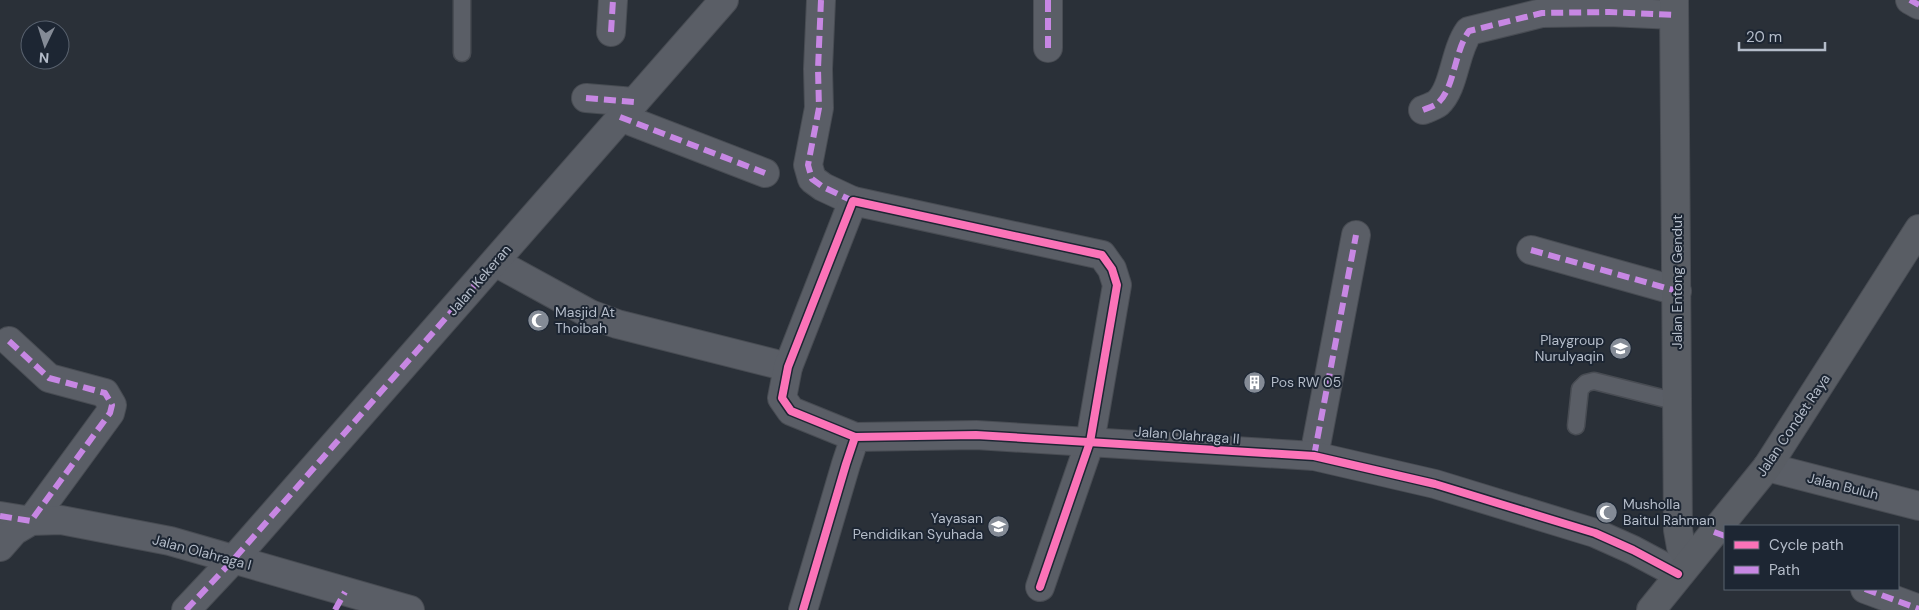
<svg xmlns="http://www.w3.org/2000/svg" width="1919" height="610" viewBox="0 0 1919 610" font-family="'DM Sans',sans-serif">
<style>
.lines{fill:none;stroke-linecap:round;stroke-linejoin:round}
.lane-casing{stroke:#484c53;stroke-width:19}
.street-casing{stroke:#484c53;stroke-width:30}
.secondary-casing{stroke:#484c53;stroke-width:30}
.lane{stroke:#5a5e66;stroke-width:16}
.street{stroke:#5a5e66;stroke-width:28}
.secondary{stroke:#595d64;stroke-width:28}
.quiet{stroke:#c787e3;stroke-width:6;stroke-dasharray:12 6;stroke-linecap:butt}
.cycleway-casing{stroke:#1d2633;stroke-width:11}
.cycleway{stroke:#fb73b8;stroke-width:8}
.labels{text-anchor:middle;stroke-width:4;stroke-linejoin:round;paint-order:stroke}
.street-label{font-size:14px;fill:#b4bcc9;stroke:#1d2633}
.poi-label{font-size:14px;fill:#b4bcc9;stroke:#1d2633;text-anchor:start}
</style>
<rect width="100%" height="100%" fill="#2a3038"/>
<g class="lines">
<defs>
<g id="lane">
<path d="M462,53v-53"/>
<path d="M1576,426l4,-37 6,-6 8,-2 84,21"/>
</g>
<g id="street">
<path d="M821,0l-3,69 1,39 -11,57 4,14 11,8 30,14"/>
<path d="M1048,0v48"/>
<path d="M1910,0l9,5"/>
<path d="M611,32l2,-32"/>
<path d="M586,98l48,4"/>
<path d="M1423,110c5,-2 11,-4 15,-7 17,-16 16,-51 31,-72l73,-18 67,-1 65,3"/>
<path d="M620,117l145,56"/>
<path d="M1531,250l146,41"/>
<path d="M495,262l95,52 27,10 171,43"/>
<path d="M855,437l-64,-26 -9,-13 6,-31 65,-166 249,54 10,14 5,16 -27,157 -50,145"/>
<path d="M1314,456l42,-221"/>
<path d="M1767,467l152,39"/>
<path d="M0,516l31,5 79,-108 2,-8 -7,-12 -56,-15 -40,-37"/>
<path d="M0,547l14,-16 17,-10 30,-1 109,21 240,69"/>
<path d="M1865,589l54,20"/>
<path d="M186,610l47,-50 491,-560"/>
<path d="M803,610l43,-146 9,-27 121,-2 338,21 121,28 160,49 38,17 45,24"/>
</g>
<g id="secondary">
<path d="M1674,0l4,530 3,17 10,13"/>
<path d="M1651,610l116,-143 152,-238"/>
</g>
</defs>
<!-- lane casing -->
<use href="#lane" class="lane-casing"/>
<!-- street casing -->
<use href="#street" class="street-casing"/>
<!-- secondary casing -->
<use href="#secondary" class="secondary-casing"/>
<!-- lane -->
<use href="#lane" class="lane"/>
<!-- street -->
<use href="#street" class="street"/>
<!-- secondary -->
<use href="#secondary" class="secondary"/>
<!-- quiet -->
<g class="quiet">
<path d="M821,0l-3,69 1,39 -11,57 4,14 11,8 30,14"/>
<path d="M1048,0v48"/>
<path d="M1910,0l9,5"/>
<path d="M611,32l2,-32"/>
<path d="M586,98l48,4"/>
<path d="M1423,110c5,-2 11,-4 15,-7 17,-16 16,-51 31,-72l73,-18 67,-1 65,3"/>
<path d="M620,117l145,56"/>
<path d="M1531,250l146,41"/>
<path d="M1314,456l42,-221"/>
<path d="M0,516l31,5 79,-108 2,-8 -7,-12 -56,-15 -40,-37"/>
<path d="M1714,532l11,4"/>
<path d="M1865,589l54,20"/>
<path d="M186,610l47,-50 262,-298"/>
<path d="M335,610l10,-18"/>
</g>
<defs>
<g id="cycleway">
<path d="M855,437l-64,-26 -9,-13 6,-31 65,-166 249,54 10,14 5,16 -27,157 -50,145"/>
<path d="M803,610l43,-146 9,-27 121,-2 338,21 121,28 160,49 38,17 45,24"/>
</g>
</defs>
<!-- cycleway casing -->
<use href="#cycleway" class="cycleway-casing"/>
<!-- cycleway -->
<use href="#cycleway" class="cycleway"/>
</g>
<!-- icons -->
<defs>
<symbol id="mosque-disc" viewBox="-11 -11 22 22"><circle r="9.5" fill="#848b96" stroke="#1d2633"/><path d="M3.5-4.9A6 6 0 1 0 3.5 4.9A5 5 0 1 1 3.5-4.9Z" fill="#fff"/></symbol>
<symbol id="school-disc" viewBox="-11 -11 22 22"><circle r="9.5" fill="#848b96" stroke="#1d2633"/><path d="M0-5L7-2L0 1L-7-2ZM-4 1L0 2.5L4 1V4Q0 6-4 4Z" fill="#fff"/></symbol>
<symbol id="building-disc" viewBox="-11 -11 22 22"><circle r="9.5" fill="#848b96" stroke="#1d2633"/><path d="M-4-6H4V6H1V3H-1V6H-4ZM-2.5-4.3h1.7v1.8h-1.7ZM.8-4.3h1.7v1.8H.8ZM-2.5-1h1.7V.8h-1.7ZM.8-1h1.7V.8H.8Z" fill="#fff"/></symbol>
</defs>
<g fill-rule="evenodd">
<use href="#mosque-disc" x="526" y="308" width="25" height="25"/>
<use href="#school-disc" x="1608" y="336" width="25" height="25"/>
<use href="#building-disc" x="1242" y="370" width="25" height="25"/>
<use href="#mosque-disc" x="1594" y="500" width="25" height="25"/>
<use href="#school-disc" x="986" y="514" width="25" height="25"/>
</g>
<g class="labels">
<!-- street labels -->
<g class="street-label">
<text transform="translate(479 280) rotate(-49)" y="5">Jalan Kekeran</text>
<text transform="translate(1677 282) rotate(-90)" y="5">Jalan Entong Gendut</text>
<text transform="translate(1793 425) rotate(-56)" y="5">Jalan Condet Raya</text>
<text transform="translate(1187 435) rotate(4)" y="5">Jalan Olahraga II</text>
<text transform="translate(1843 486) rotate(14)" y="5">Jalan Buluh</text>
<text transform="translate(202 552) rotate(15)" y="5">Jalan Olahraga I</text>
</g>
<!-- poi labels -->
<g class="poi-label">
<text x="555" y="317">Masjid At<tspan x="555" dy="16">Thoibah</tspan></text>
<text x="1604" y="345" text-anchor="end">Playgroup<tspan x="1604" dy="16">Nurulyaqin</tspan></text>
<text x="1271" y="387">Pos RW 05</text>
<text x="1623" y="509">Musholla<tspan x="1623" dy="16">Baitul Rahman</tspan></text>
<text x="983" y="523" text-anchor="end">Yayasan<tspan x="983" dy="16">Pendidikan Syuhada</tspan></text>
</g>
</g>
<!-- legend -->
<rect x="1724" y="525" width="175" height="65" fill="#1d2633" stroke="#59626f"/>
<rect x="1734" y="541" width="25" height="8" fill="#fb73b8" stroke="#59626f"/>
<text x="1769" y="550" font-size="15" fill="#b4bcc9">Cycle path</text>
<rect x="1734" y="566" width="25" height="8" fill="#c787e3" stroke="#59626f"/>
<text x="1769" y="575" font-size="15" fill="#b4bcc9">Path</text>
<!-- north arrow -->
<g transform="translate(45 45) rotate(184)"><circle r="24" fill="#1d2633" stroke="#59626f"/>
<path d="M0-4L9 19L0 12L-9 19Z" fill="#848b96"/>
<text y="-8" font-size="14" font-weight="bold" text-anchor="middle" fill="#b4bcc9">N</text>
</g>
<!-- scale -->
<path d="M1739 42v8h86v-8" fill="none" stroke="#b4bcc9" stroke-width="2.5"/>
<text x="1746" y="42" font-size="15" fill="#b4bcc9" stroke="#1d2633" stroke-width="4" paint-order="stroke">20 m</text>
</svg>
